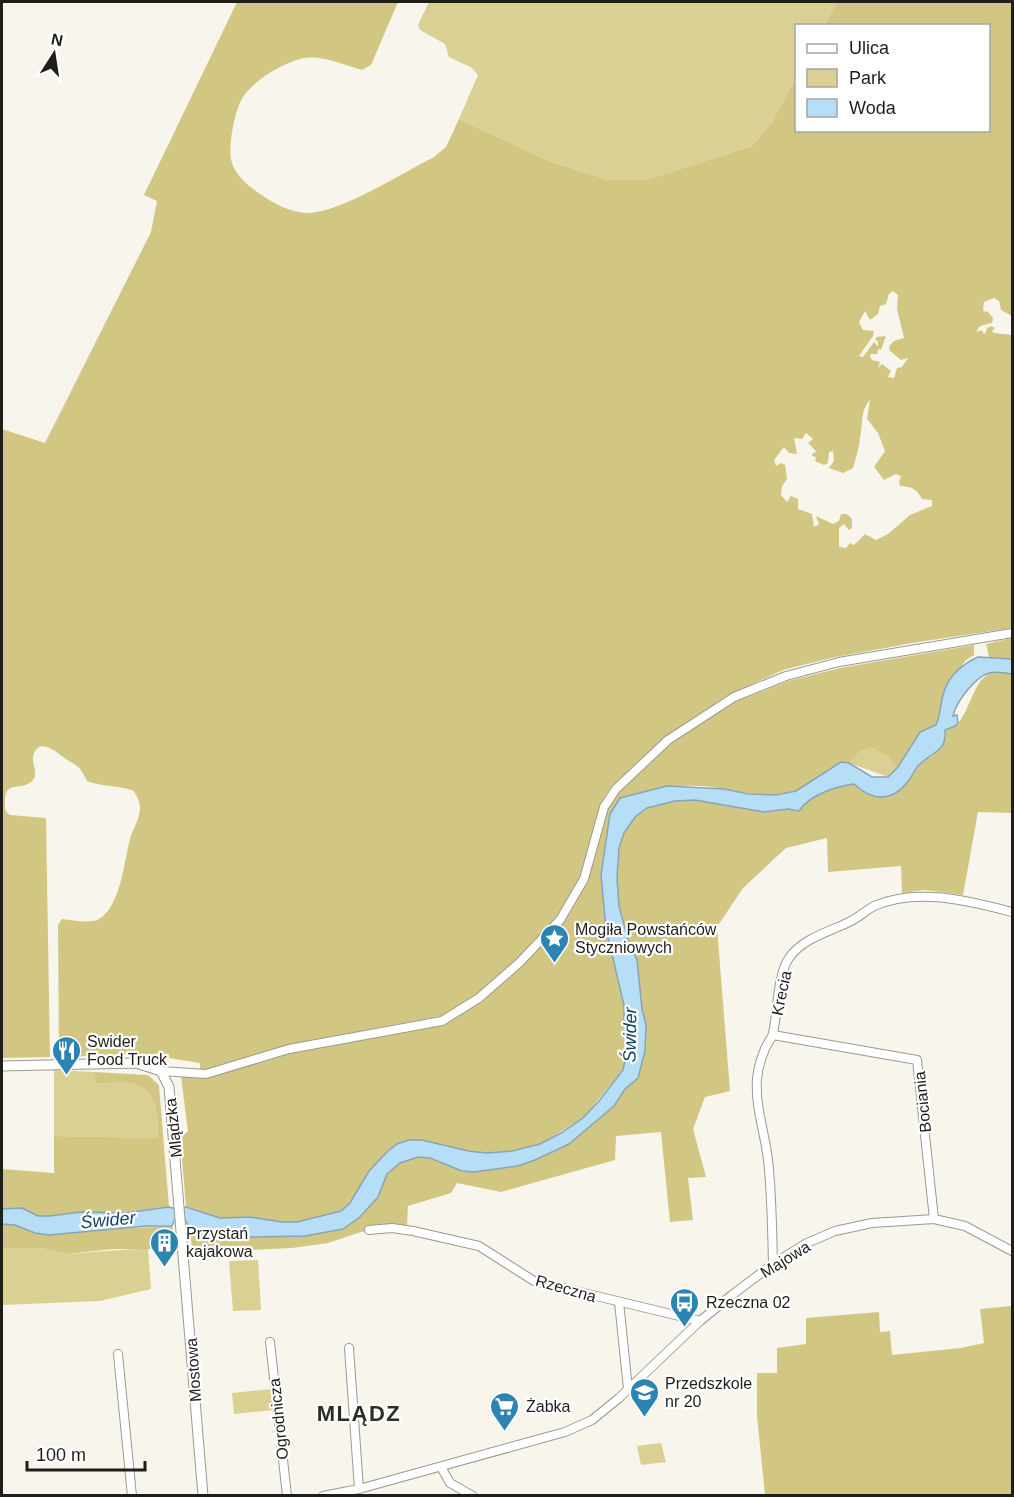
<svg xmlns="http://www.w3.org/2000/svg" width="1014" height="1497" viewBox="0 0 1014 1497" font-family="Arial,sans-serif">
<style>
.green{fill:#dad094}
.forest{fill:#d1c782;fill-rule:evenodd}
.water{fill:#b7def7;stroke:#89a4b5;stroke-width:1.5}
.lines{fill:none;stroke-linecap:round;stroke-linejoin:round}
.minor-casing{stroke:#9b9a90;stroke-width:10}
.tertiary-casing{stroke:#9b9a90;stroke-width:11}
.minor{stroke:#fff;stroke-width:8}
.tertiary{stroke:#fff;stroke-width:9}
.labels{text-anchor:middle;stroke-width:4.5;stroke-linejoin:round;paint-order:stroke}
.poi-label{font-size:16px;fill:#1f1e1b;stroke:#fff;text-anchor:start}
.street-label{font-size:16px;fill:#1f1e1b;stroke:#fff}
.water-label{font-size:18px;font-style:italic;fill:#0f4460;stroke:#fff}
.district-label{font-size:22px;font-weight:bold;letter-spacing:1.5px;fill:#2e2d25;stroke:#fff}
</style>
<rect width="100%" height="100%" fill="#f8f6ec"/>
<!-- green -->
<g class="green">
<path d="M429,2h408l-13,23 -28,1v51l-24,45 -20,24 -106,34h-38l-59,-19 -90,-42 19,-44 -6,-7 -23,-11 -4,-13 -25,-14 -2,-5z"/>
<path d="M873,748l16,10 5,7 4,2 -10,10 -39,-14 12,-12z"/>
<path d="M54,1070l40,2 3,11c11,1 28,-2 39,1 23,8 21,34 22,54l-104,-2z"/>
<path d="M2,1248h37l27,6 82,-6 3,41 -51,12 -98,4z"/>
<path d="M258,1260l3,50 -28,1 -4,-50z"/>
<path d="M272,1389l2,21 -40,4 -2,-21z"/>
<path d="M661,1443l5,19 -25,3 -4,-19z"/>
</g>
<!-- forest -->
<g class="forest">
<path d="M237,2h161l-27,63 -9,5c-17,-5 -40,-15 -58,-12 -20,4 -50,22 -61,39 -8,12 -16,52 -11,66 5,15 19,25 31,33 12,8 28,16 42,17 32,2 99,-41 129,-56l12,-10 13,-28 90,42 59,19h38l106,-34 20,-24 24,-45v53h192v-104l-164,-1 13,-23h175v314l-11,-6 -2,-9 -5,-3 -10,4 -1,9 5,1 5,6 -1,5 -12,3 -4,6 6,-2 1,3 2,1 2,-6 4,-2 4,2 -3,3 2,2 18,2v293l-94,14 -87,16 -48,12 -58,27 -59,39 -55,51 -11,18 -20,72 -9,18 -14,21 -41,45 -39,34 -36,21 -154,29 -82,25h-5v-7l-43,-7 -20,-2 -78,3 -1,-132 4,-6c11,1 27,5 37,0 22,-13 25,-58 31,-80 3,-10 10,-21 10,-31 0,-7 -3,-11 -6,-17 -16,-6 -32,-4 -47,-10 -2,-4 -4,-8 -7,-12 -3,-4 -7,-5 -11,-8 -9,-5 -27,-25 -35,-8 -4,9 5,19 -1,27 -11,13 -29,-2 -28,23 0,6 0,9 5,12l36,3 4,239 -48,1v-629l43,14 106,-211 6,-31 -13,-6zM893,291l5,4 -1,14 7,29 -10,3 -5,5 1,5 11,9 7,-2 -6,9 -5,1 -3,10 -6,-1 3,-6 -9,-7 -4,4 2,-6 -8,-2 -2,-4 1,-2h6l1,-5 3,1 5,-14 -9,1 -2,2 3,3v4l-4,-4 -11,15 -4,-1 14,-20 1,-5 -11,-1 -4,-8 6,-11 5,9 8,-6 2,-8 6,-2 3,-10zM870,400l-3,19 11,14 7,18 -11,16 10,13 12,-6 5,2 -2,6 1,4c11,0 17,3 22,13l10,1v6l-22,9 -22,19 -12,6 -11,-6 -11,11 -4,-2 -4,5 -7,-1v-19l5,-4 5,6 3,-2v-9l-5,-5h-6l-2,7 -6,3 -17,-8 3,8 -5,3 -2,-13 -14,-5v-10l-7,-3 -4,6 -6,-7 1,-9 5,-7 -2,-14 -4,-2 -5,3 -2,-6 10,-13 5,6 8,1 -3,-16 8,1 4,-6 7,6 -5,4 9,9 -4,1 -1,3 4,1 -1,4 9,4 4,-2 1,-11 4,-1 1,10 -5,7 14,5 10,-5c3,-10 6,-20 7,-30 3,-12 0,-28 10,-38z"/>
<path d="M1012,638v21l-23,-2 -3,-13z"/>
<path d="M974,645v10l-8,5 -21,28 -4,26 -5,12 -24,18 -14,23 -4,-2 -5,-7 -16,-10 -12,3 -12,12 -8,-1c-14,8 -32,25 -47,30 -23,7 -46,1 -68,-3 -33,-6 -65,-4 -96,7l-29,79 5,54 18,76v19l4,23 -5,23 -40,48 -43,26 -28,7 -25,2 -19,-2 -46,-11h-13l-12,4 -10,8 -18,19 -19,32 -9,8 -22,7 -22,4h-15l-32,-5 -30,1 -34,-11 -6,-72 8,-3 -7,-56 25,1 84,-25 154,-28 38,-23 40,-35 41,-44 25,-42 20,-71 10,-16 54,-51 65,-41 51,-20 52,-13z"/>
<path d="M997,671l15,3v139l-34,-1 -15,83 -38,-5 -23,3 -1,-27 -73,6 -1,-34 -41,10 -43,40 -26,39 13,164 -25,6 -12,32 13,48 -18,1 5,42 -23,2 -9,-90 -45,4 -1,24 -114,32 -44,-9 -6,10 -43,13 -1,20 -46,6 -33,11 -36,5 -61,3 -39,-2 -2,-21 62,9 53,-1 73,-39 9,-23 13,-11 18,-6 12,1 32,13 12,1 23,-3 95,-44 22,-19 11,-17 13,-11 8,-53 -4,-16 -5,-49 -9,-20 -9,-34 -2,-28 2,-30 5,-15 11,-16 12,-9 28,-7 20,-1 69,12 24,-3 11,2c10,-16 38,-25 55,-27l7,7 47,-9 11,-18 14,-8 13,-18 -1,-9c4,-1 10,-4 13,-6 14,-15 15,-48 39,-52z"/>
<path d="M94,1072l54,3 11,10 10,122 -44,6 -44,-1 -31,4h-12l-16,-8 -20,1v-40l52,4v-37l104,2c-1,-20 1,-46 -23,-54 -11,-3 -27,0 -39,-1z"/>
<path d="M2,1224l13,1 19,8 138,-7 5,23h-63l-48,5 -27,-6h-37z"/>
<path d="M1012,1306v189h-247l-8,-79v-43h20v-25l29,-4v-26l73,-6 1,20 10,-1 2,24 69,-7 23,-5 -4,-34z"/>
</g>
<!-- water -->
<path class="water" d="M978,657l34,2v15c-8,-1 -15,-3 -23,-1 -14,4 -33,29 -36,43l4,-1 1,8 -3,3 -10,4c2,21 -12,22 -25,34 -5,4 -7,11 -11,16 -16,22 -36,22 -55,4 -17,2 -45,11 -55,27l-11,-2 -24,3 -69,-12 -20,1 -28,7 -12,9 -11,16 -5,15 -2,30 2,28 9,34 9,20 5,49 4,16 -1,26 -7,27 -13,11 -11,17 -45,38 -34,16 -17,6 -44,6 -12,-1 -32,-13 -12,-1 -18,6 -13,11 -9,23 -18,20 -17,12 -38,7 -53,1 -62,-9 -5,-8 -10,-1 -3,7h-26l-97,9 -14,-2 -20,-8 -13,-1v-15l20,-1 16,8h12l31,-4 44,1 44,-6 11,3 6,-3 34,11 30,-1 32,5h15l44,-11 9,-8 19,-32 18,-19 10,-8 12,-4h13l46,11 19,2 25,-2 28,-7 21,-11 22,-15 16,-17 24,-31 5,-22 -4,-24v-19l-18,-76 -5,-54 9,-61 10,-16 47,-12 57,3 25,5 27,1 20,-4 45,-29 8,1 23,14h16l10,-10 22,-35 16,-7c5,-11 4,-22 8,-33 4,-16 20,-29 34,-35z"/>
<g class="lines">
<defs>
<g id="minor">
<path d="M773,1035l144,25 17,159"/>
<path d="M161,1071l45,3 83,-25 153,-28 37,-23 40,-35 41,-43 24,-41 20,-72 12,-18 52,-49 66,-43 52,-21 53,-14 173,-29"/>
<path d="M369,1230l23,-2 21,3 66,15 55,35 166,40"/>
<path d="M773,1264c-1,-34 -1,-69 -5,-104 -3,-27 -13,-53 -11,-81 1,-10 4,-21 8,-30 2,-6 7,-10 8,-16 5,-22 4,-57 16,-75 13,-19 39,-26 58,-35 10,-4 18,-12 27,-17 43,-19 95,-5 138,6"/>
<path d="M619,1302l9,87"/>
<path d="M270,1342l17,154"/>
<path d="M349,1348l10,141"/>
<path d="M118,1354l14,142"/>
<path d="M441,1467l9,16 23,13"/>
<path d="M323,1496l36,-7 206,-57 27,-12 27,-22 81,-77 32,-26 41,-31 34,-21 28,-12 37,-8 62,-4 31,7 47,25"/>
</g>
<path id="tertiary" d="M2,1066l134,-3 25,8 8,16 34,409"/>
</defs>
<!-- minor casing -->
<use href="#minor" class="minor-casing"/>
<!-- tertiary casing -->
<use href="#tertiary" class="tertiary-casing"/>
<!-- minor -->
<use href="#minor" class="minor"/>
<!-- tertiary -->
<use href="#tertiary" class="tertiary"/>
</g>
<!-- icons -->
<defs>
<symbol id="sight-pin" viewBox="-11 -11 22 30"><path d="M0 17L-7.5 6A9.5 9.5 0 1 1 7.5 6Z" fill="#2c84b3" stroke="#fff"/><path d="M0-6L1.8-2.2L6-1.7L2.9 1.2L3.7 5.4L0 3.3L-3.7 5.4L-2.9 1.2L-6-1.7L-1.8-2.2Z" fill="#fff"/></symbol>
<symbol id="restaurant-pin" viewBox="-11 -11 22 30"><path d="M0 17L-7.5 6A9.5 9.5 0 1 1 7.5 6Z" fill="#2c84b3" stroke="#fff"/><path d="M-5-6h1v4h1v-4h1v4h1v-4h1v5L-1.5 .5V6h-2V.5L-5-1ZM5-6V6H3V1.5H1.5Q1.5-4 5-6Z" fill="#fff"/></symbol>
<symbol id="building-pin" viewBox="-11 -11 22 30"><path d="M0 17L-7.5 6A9.5 9.5 0 1 1 7.5 6Z" fill="#2c84b3" stroke="#fff"/><path d="M-4-6H4V6H1V3H-1V6H-4ZM-2.5-4.3h1.7v1.8h-1.7ZM.8-4.3h1.7v1.8H.8ZM-2.5-1h1.7V.8h-1.7ZM.8-1h1.7V.8H.8Z" fill="#fff"/></symbol>
<symbol id="bus-pin" viewBox="-11 -11 22 30"><path d="M0 17L-7.5 6A9.5 9.5 0 1 1 7.5 6Z" fill="#2c84b3" stroke="#fff"/><path d="M-5-6H5V4H4V6H2V4H-2V6H-4V4H-5ZM-3.5-4V0h7V-4ZM-3.5 1.2v1.5H-2V1.2ZM2 1.2v1.5H3.5V1.2Z" fill="#fff"/></symbol>
<symbol id="school-pin" viewBox="-11 -11 22 30"><path d="M0 17L-7.5 6A9.5 9.5 0 1 1 7.5 6Z" fill="#2c84b3" stroke="#fff"/><path d="M0-5L7-2L0 1L-7-2ZM-4 1L0 2.5L4 1V4Q0 6-4 4Z" fill="#fff"/></symbol>
<symbol id="supermarket-pin" viewBox="-11 -11 22 30"><path d="M0 17L-7.5 6A9.5 9.5 0 1 1 7.5 6Z" fill="#2c84b3" stroke="#fff"/><path d="M-6-5.5h2.5l.6 2H6L4.5 2H-2.5L-4.4-4H-6ZM-1.5 3.2a1.3 1.3 0 1 0 .1 0ZM3 3.2a1.3 1.3 0 1 0 .1 0Z" fill="#fff"/></symbol>
</defs>
<g fill-rule="evenodd">
<use href="#sight-pin" x="538" y="922" width="33" height="45"/>
<use href="#restaurant-pin" x="50" y="1034" width="33" height="45"/>
<use href="#building-pin" x="148" y="1226" width="33" height="45"/>
<use href="#bus-pin" x="668" y="1286" width="33" height="45"/>
<use href="#school-pin" x="628" y="1376" width="33" height="45"/>
<use href="#supermarket-pin" x="488" y="1390" width="33" height="45"/>
</g>
<g class="labels">
<!-- poi labels -->
<g class="poi-label">
<text x="575" y="935">Mogiła Powstańców<tspan x="575" dy="18">Styczniowych</tspan></text>
<text x="87" y="1047">Swider<tspan x="87" dy="18">Food Truck</tspan></text>
<text x="186" y="1239">Przystań<tspan x="186" dy="18">kajakowa</tspan></text>
<text x="706" y="1308">Rzeczna 02</text>
<text x="665" y="1389">Przedszkole<tspan x="665" dy="18">nr 20</tspan></text>
<text x="526" y="1412">Żabka</text>
</g>
<!-- street labels -->
<g class="street-label">
<text transform="translate(781 993) rotate(-78)" y="6">Krecia</text>
<text transform="translate(922 1102) rotate(-96)" y="6">Bociania</text>
<text transform="translate(173 1128) rotate(-96)" y="6">Mlądzka</text>
<text transform="translate(785 1259) rotate(-32)" y="6">Majowa</text>
<text transform="translate(566 1288) rotate(16)" y="6">Rzeczna</text>
<text transform="translate(193 1370) rotate(-94)" y="6">Mostowa</text>
<text transform="translate(278 1419) rotate(-96)" y="6">Ogrodnicza</text>
</g>
<!-- water labels -->
<g class="water-label">
<text transform="translate(630 1035) rotate(-89)" y="6">Świder</text>
<text transform="translate(108 1220) rotate(-5)" y="6">Świder</text>
</g>
<!-- district labels -->
<g class="district-label">
<text x="359" y="1421">MLĄDZ</text>
</g>
</g>
<!-- border -->
<rect width="1014" height="1497" fill="none" stroke="#1f1e1b" stroke-width="6"/>
<!-- legend -->
<rect x="795" y="24" width="195" height="108" fill="#ffffff" stroke="#a5a5a4" stroke-width="1.5"/>
<rect x="807" y="44" width="30" height="9" fill="#ffffff" stroke="#a5a5a4" stroke-width="1.5"/>
<text x="849" y="54" font-size="18" fill="#1f1e1b">Ulica</text>
<rect x="807" y="69" width="30" height="18" fill="#dad094" stroke="#a5a5a4" stroke-width="1.5"/>
<text x="849" y="84" font-size="18" fill="#1f1e1b">Park</text>
<rect x="807" y="99" width="30" height="18" fill="#b7def7" stroke="#a5a5a4" stroke-width="1.5"/>
<text x="849" y="114" font-size="18" fill="#1f1e1b">Woda</text>
<!-- north arrow -->
<g transform="translate(54 54) rotate(12)" stroke="#ffffff" stroke-width="4.5" paint-order="stroke">
<path d="M0-4.5L10 22L0 15L-10 22Z" fill="#1f1e1b"/>
<text y="-9" font-size="16" font-weight="bold" text-anchor="middle" fill="#1f1e1b">N</text>
</g>
<!-- scale -->
<path d="M27 1461v9h118v-9" fill="none" stroke="#1f1e1b" stroke-width="3"/>
<text x="36" y="1461" font-size="18" fill="#1f1e1b" stroke="#ffffff" stroke-width="4.5" paint-order="stroke">100 m</text>
</svg>
